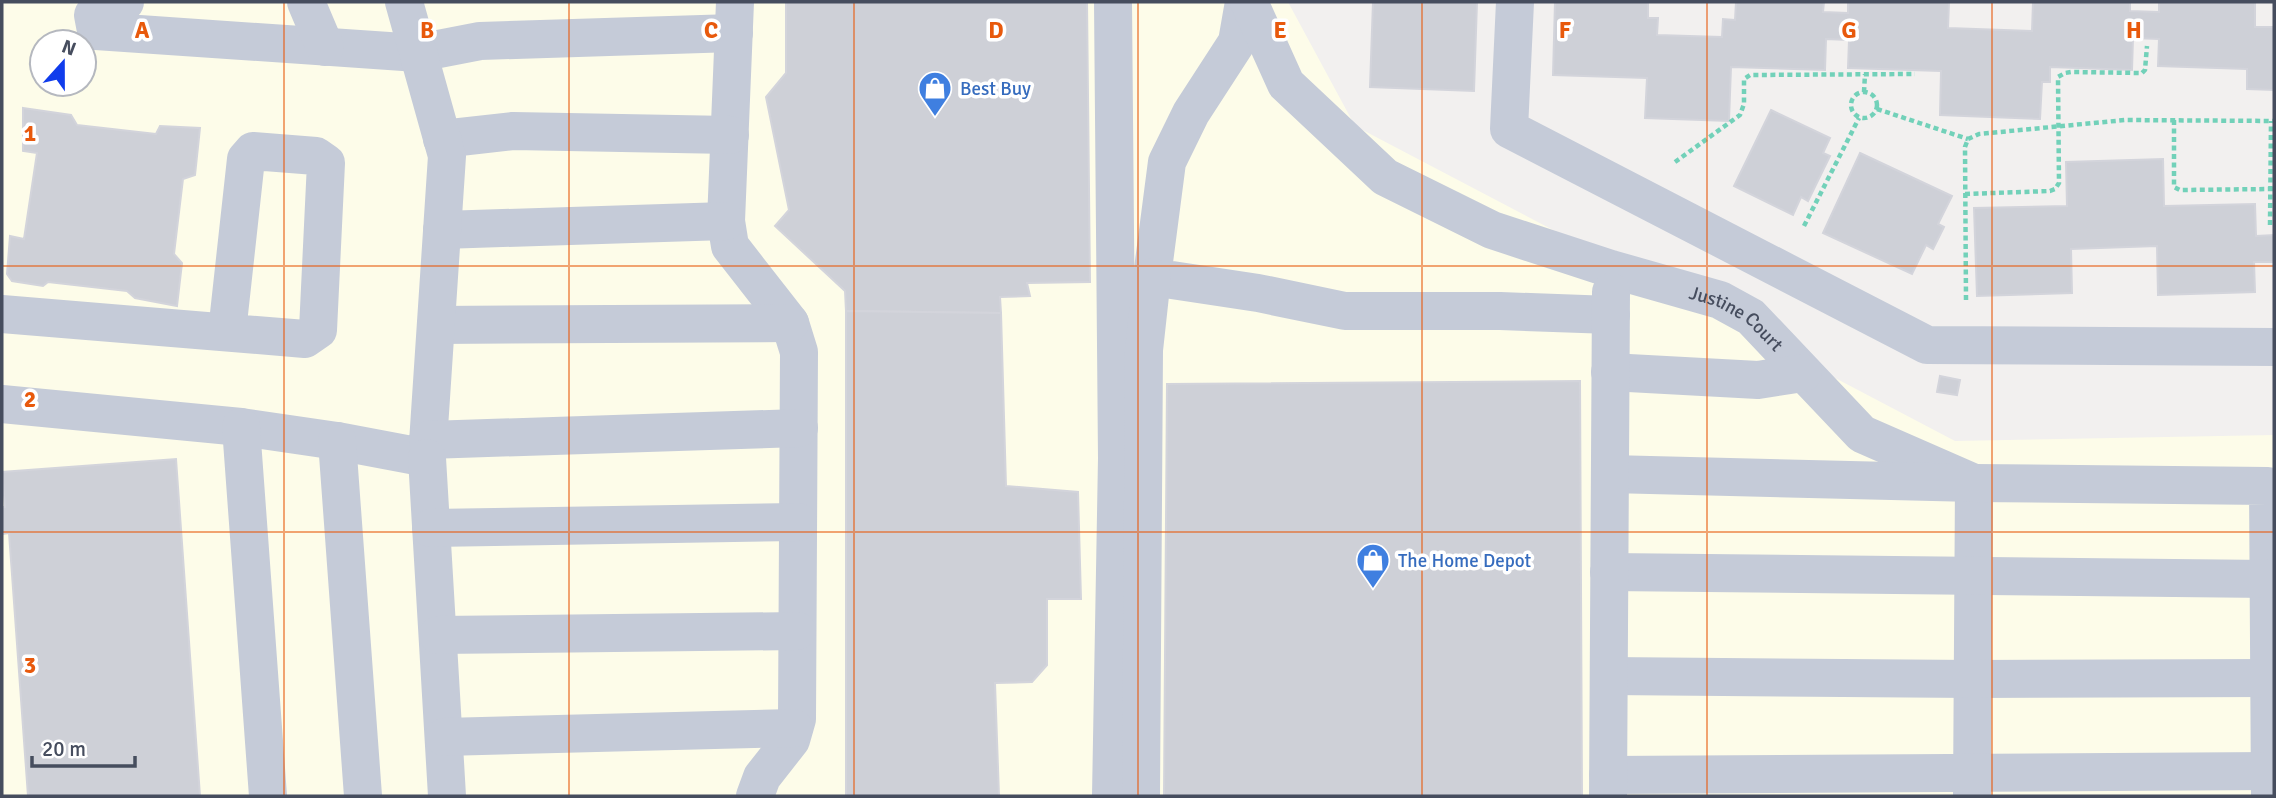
<svg xmlns="http://www.w3.org/2000/svg" width="2276" height="798" viewBox="0 0 2276 798" font-family="Signika,sans-serif">
<style>
.commercial{fill:#fdfce9;fill-rule:evenodd}
.building{fill:#ced0d7;stroke:#d3d4db;stroke-width:2}
.lines{fill:none;stroke-linecap:round;stroke-linejoin:round}
.path{stroke:#72d1b9;stroke-width:4.5;stroke-dasharray:5 3.5;stroke-linecap:butt}
.minor{stroke:#c5cbd8;stroke-width:38}
.grid{fill:none;stroke:#e8590c;stroke-width:2;stroke-opacity:0.55}
.labels{text-anchor:middle;stroke-width:7;stroke-linejoin:round;paint-order:stroke}
.shop-label{font-size:19px;fill:#366cbe;stroke:#fff;text-anchor:start}
.street-label{font-size:19px;fill:#464d5e;stroke:#fff}
.grid-label{font-size:23px;text-anchor:middle;font-weight:bold;fill:#e8590c;stroke:#fff;stroke-width:7;stroke-linejoin:round;paint-order:stroke}
</style>
<rect width="100%" height="100%" fill="#f2f0ef"/>
<!-- commercial -->
<path class="commercial" d="M2,2h1286l67,124 600,315 319,-6v361h-2272zM42,42h42v42h-42z"/>
<!-- building -->
<g class="building">
<path d="M786,2h301l3,280 -63,1 3,13 -30,1 1,16 -155,-2 -1,-20 -70,-65 14,-16 -23,-113 20,-24z"/>
<path d="M1373,2h104l-3,89 -104,-4z"/>
<path d="M1555,2h93v16h10l-1,17 65,2 1,-18 12,1 1,-18h88l-1,10 25,1v-11h101l-1,26 84,3 1,-29h97v9l29,1v-10h96v25h19v63l-27,-1v-20l-89,-3 1,-27 -26,-1 -1,32 -82,-3v15h-8l-2,37 -100,-4 1,-44 -93,-3 1,-28 -23,-1 -1,31 -94,-3 -2,54 -84,-3 2,-40 -94,-3z"/>
<path d="M23,108l48,7 6,10 79,9 4,-8 40,2 -5,47 -12,4 -9,75 8,9 -5,43 -42,-8 -8,-7 -79,-9 -5,4 -31,-5 -5,-7 3,-38 14,3 13,-86 -14,-2z"/>
<path d="M1771,110l59,28 -7,15 7,3 -22,45 -7,-4 -8,18 -59,-29z"/>
<path d="M1860,153l92,43 -14,28 6,3 -11,22 -7,-4 -14,29 -89,-41z"/>
<path d="M2163,159l1,47 91,-2 1,32 18,-1v27h-20l1,30 -97,3 -1,-49 -86,3 1,44 -95,3 -3,-88 93,-2 -1,-44z"/>
<path d="M846,311l155,2 5,173 72,6 3,107h-34v66l-15,17 -37,1 4,113h-153z"/>
<path d="M1940,376l20,4 -3,15 -20,-3z"/>
<path d="M1580,381l2,415h-418l3,-412z"/>
<path d="M176,459l24,337h-172l-19,-263 -7,1v-27h3l-3,-35z"/>
</g>
<g class="lines">
<!-- path -->
<g class="path">
<circle cx="1864" cy="105" r="13"/>
<path d="M1864,92l1,-18"/>
<path d="M1877,109l91,30"/>
<path d="M2174,120v67l6,3 94,-1"/>
<path d="M1675,162l65,-47 4,-11v-25l6,-4 165,-1"/>
<path d="M1965,194l85,-3 5,-2 4,-6 -1,-106 7,-4 6,-1 71,1 3,-3 2,-24"/>
<path d="M2270,225l1,-104"/>
<path d="M1804,226l55,-108"/>
<path d="M1966,300l-1,-153 3,-8 11,-5 146,-14 149,1"/>
</g>
<!-- minor -->
<g class="minor">
<path d="M125,2l-32,13 3,16 322,22 62,-12 254,-8"/>
<path d="M306,2l19,45"/>
<path d="M735,2l-9,219 4,25 60,77 9,29 -2,367 -6,21 -29,37 -7,19"/>
<path d="M1244,2l-7,40 -46,71 -24,49 -15,115 106,16 87,18h155l111,4"/>
<path id="s1" d="M1249,2l37,82 99,93 107,53 119,39 109,31 31,17 111,117 112,49 -2,313"/>
<path d="M1515,2l-6,127 418,216 347,2"/>
<path d="M442,139l71,-8 217,4"/>
<path d="M442,230l284,-9"/>
<path d="M2,314l303,25 13,-9 8,-167 -10,-7 -63,-5 -7,8 -19,173"/>
<path d="M436,325l354,-2"/>
<path d="M1610,372l148,8 45,-7"/>
<path d="M2,404l239,23 96,14 90,17 20,-302 -43,-154"/>
<path d="M241,427l27,369"/>
<path d="M428,440l371,-12"/>
<path d="M337,441l26,355"/>
<path d="M427,458l20,338"/>
<path d="M1610,474l364,9 294,3 2,310"/>
<path d="M431,528l367,-6"/>
<path d="M1609,572l660,7"/>
<path d="M438,635l359,-4"/>
<path d="M1609,676l364,3 296,-1"/>
<path d="M444,737l350,-9"/>
<path d="M1608,775l662,-4"/>
<path d="M1111,796l6,-338 -4,-456"/>
<path d="M1141,796l3,-446 8,-73"/>
<path d="M1608,796l3,-504"/>
</g>
</g>
<!-- grid -->
<path class="grid" d="M284,2v794M569,2v794M854,2v794M1138,2v794M1422,2v794M1707,2v794M1992,2v794M2,266h2272M2,532h2272"/>
<!-- icons -->
<defs>
<symbol id="shop-pin" viewBox="-11 -11 22 30"><path d="M0 17L-7.5 6A9.5 9.5 0 1 1 7.5 6Z" fill="#3f7fe0" stroke="#fff"/><path d="M-5-2.5h2.3a2.7 3.5 0 0 1 5.4 0H5L5.5 6h-11ZM-1.5-2.5h3a1.5 2.3 0 0 0-3 0Z" fill="#fff"/></symbol>
</defs>
<g fill-rule="evenodd">
<use href="#shop-pin" x="916" y="69" width="38" height="52"/>
<use href="#shop-pin" x="1354" y="541" width="38" height="52"/>
</g>
<g class="labels">
<!-- shop labels -->
<g class="shop-label">
<text x="960" y="95">Best Buy</text>
<text x="1398" y="567">The Home Depot</text>
</g>
<!-- street labels -->
<g class="street-label">
<text dy="7" stroke="none"><textPath href="#s1" startOffset="607">Justine Court</textPath></text>
</g>
</g>
<g class="grid-label">
<text x="142" y="38">A</text>
<text x="427" y="38">B</text>
<text x="711" y="38">C</text>
<text x="996" y="38">D</text>
<text x="1280" y="38">E</text>
<text x="1565" y="38">F</text>
<text x="1849" y="38">G</text>
<text x="2134" y="38">H</text>
<text x="30" y="141">1</text>
<text x="30" y="407">2</text>
<text x="30" y="673">3</text>
</g>
<!-- border -->
<rect width="2276" height="798" fill="none" stroke="#464d5e" stroke-width="7"/>
<!-- north arrow -->
<g transform="translate(63 63) rotate(21)"><circle r="33" fill="#ffffff" stroke="#b5b8bf" stroke-width="2"/>
<path d="M0-5L12 26L0 18L-12 26Z" fill="#103cec"/>
<text y="-10" font-size="19" font-weight="bold" text-anchor="middle" fill="#464d5e">N</text>
</g>
<!-- scale -->
<path d="M32 756v10h103v-10" fill="none" stroke="#464d5e" stroke-width="3.5"/>
<text x="42" y="756" font-size="21" fill="#464d5e" stroke="#ffffff" stroke-width="5" paint-order="stroke">20 m</text>
</svg>
